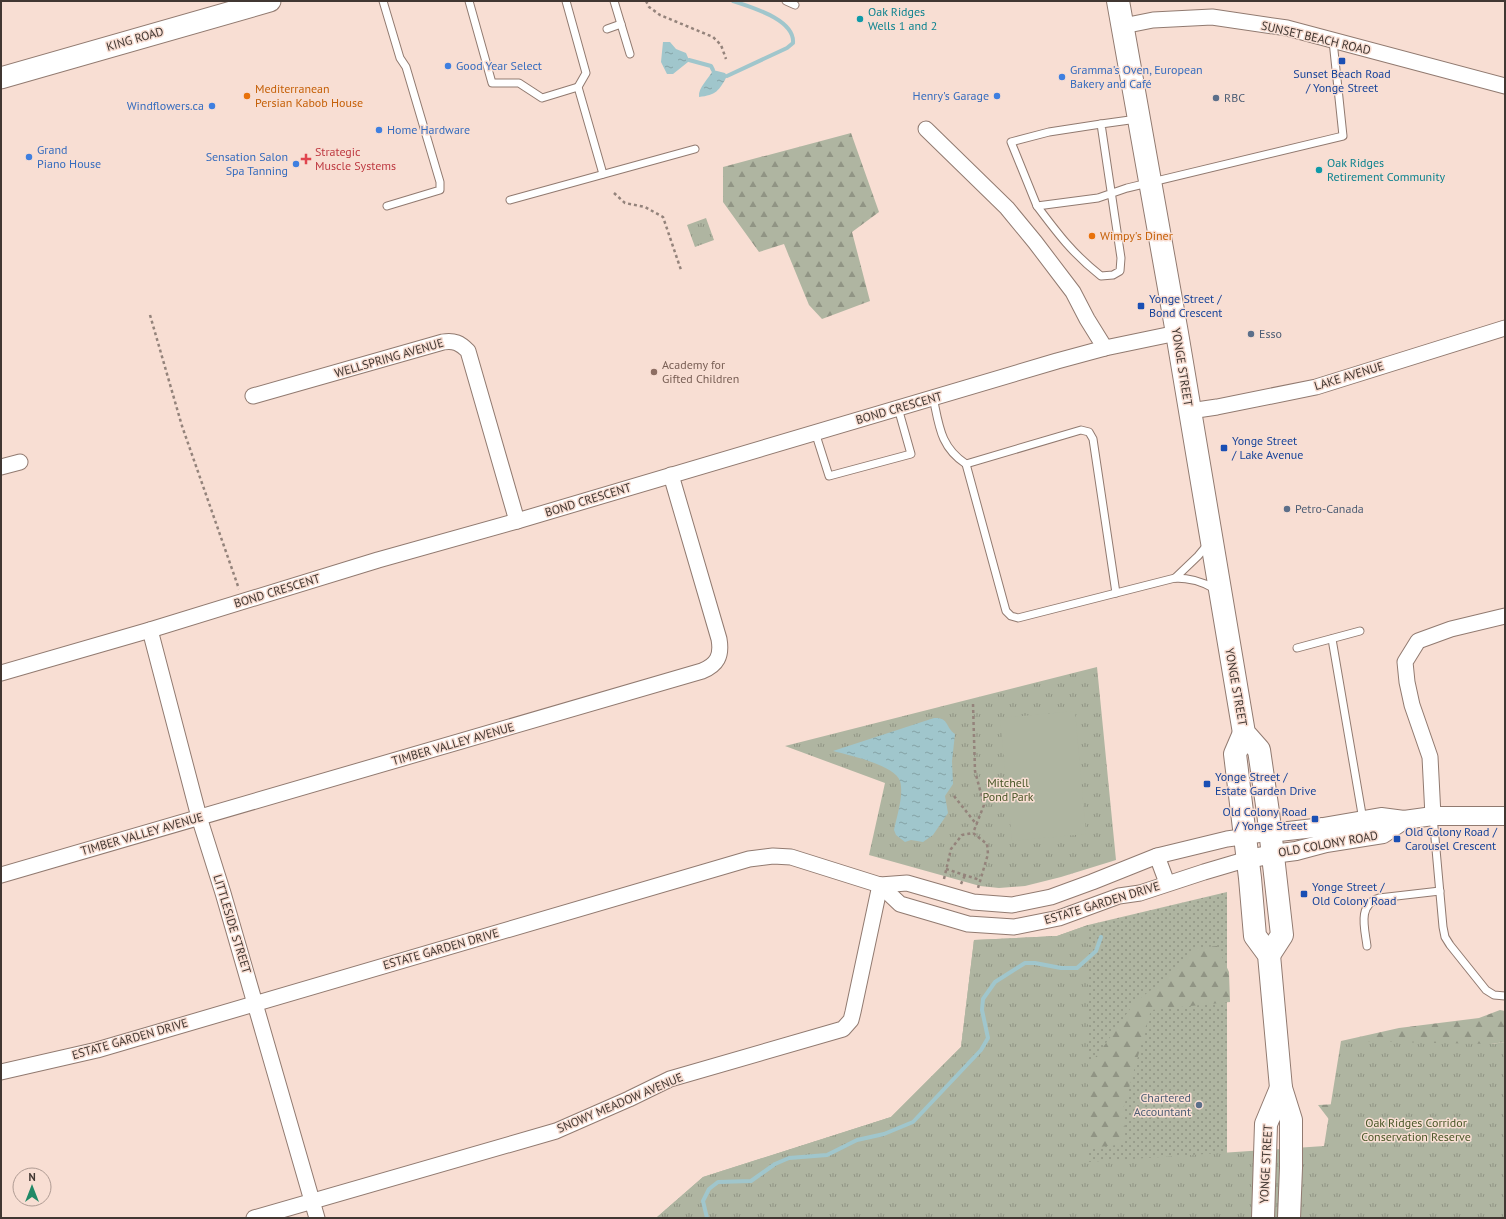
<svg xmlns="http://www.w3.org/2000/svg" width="1506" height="1219" viewBox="0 0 1506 1219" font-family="'PT Sans',sans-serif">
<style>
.grass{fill:url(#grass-dots)}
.forest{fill:url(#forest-firs)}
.park{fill:url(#park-tufts)}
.garden{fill:#afb5a1}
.water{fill:url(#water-ripples)}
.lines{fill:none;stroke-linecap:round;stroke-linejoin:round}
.stream{stroke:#a0c6cc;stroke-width:4}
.service-casing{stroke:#917a70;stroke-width:9}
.minor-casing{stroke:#917a70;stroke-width:17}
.tertiary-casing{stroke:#917a70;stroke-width:20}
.secondary-casing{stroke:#917a70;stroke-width:23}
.primary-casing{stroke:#917a70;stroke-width:24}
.path{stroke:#94837b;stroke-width:2.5;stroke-dasharray:3 3;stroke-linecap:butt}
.service{stroke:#fff;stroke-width:7}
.minor{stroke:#fff;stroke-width:15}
.tertiary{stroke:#fff;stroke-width:18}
.secondary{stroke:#fff;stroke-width:21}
.primary{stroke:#fff;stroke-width:22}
.culture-dot{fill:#0f9aa8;stroke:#f8ded3;stroke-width:1.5}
.transit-dot{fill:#1a4fb4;stroke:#f8ded3;stroke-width:1.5}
.shop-dot{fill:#3f7fe0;stroke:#f8ded3;stroke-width:1.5}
.food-dot{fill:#e8710a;stroke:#f8ded3;stroke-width:1.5}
.service-dot{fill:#5c6f8a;stroke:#f8ded3;stroke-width:1.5}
.health-dot{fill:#e0444e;stroke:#f8ded3;stroke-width:1.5}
.education-dot{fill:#8d6e63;stroke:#f8ded3;stroke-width:1.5}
.labels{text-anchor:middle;stroke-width:3;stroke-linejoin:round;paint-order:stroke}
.culture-label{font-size:12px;fill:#0d838f;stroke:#f8ded3;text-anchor:start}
.street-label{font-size:12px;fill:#413732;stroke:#f8ded3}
.shop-label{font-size:12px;fill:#366cbe;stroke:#f8ded3;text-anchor:start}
.transit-label{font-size:12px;fill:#164399;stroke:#f8ded3;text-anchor:start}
.food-label{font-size:12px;fill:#c56008;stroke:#f8ded3;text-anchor:start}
.service-label{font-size:12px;fill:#4e5e75;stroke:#f8ded3;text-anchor:start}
.health-label{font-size:12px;fill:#be3a42;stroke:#f8ded3;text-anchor:start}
.education-label{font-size:12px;fill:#785e54;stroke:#f8ded3;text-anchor:start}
.park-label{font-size:12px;fill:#4a5728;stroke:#f8ded3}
</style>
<defs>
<pattern id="grass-dots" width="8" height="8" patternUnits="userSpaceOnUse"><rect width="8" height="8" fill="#afb5a1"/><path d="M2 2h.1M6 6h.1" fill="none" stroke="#909484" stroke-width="1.8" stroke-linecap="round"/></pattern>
<pattern id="forest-firs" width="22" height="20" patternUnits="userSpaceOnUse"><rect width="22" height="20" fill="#afb5a1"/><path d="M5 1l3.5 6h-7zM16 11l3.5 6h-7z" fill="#909484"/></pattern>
<pattern id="park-tufts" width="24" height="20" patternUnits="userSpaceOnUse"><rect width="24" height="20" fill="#afb5a1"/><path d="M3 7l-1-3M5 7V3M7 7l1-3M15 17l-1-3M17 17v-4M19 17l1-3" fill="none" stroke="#909484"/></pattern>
<pattern id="water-ripples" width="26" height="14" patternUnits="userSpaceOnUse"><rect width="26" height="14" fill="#a0c6cc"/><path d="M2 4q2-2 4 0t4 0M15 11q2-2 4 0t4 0" fill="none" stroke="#84a2a6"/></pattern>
</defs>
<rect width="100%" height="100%" fill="#f8ded3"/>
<!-- grass -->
<path class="grass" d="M1227,892v270l-571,56 47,-41 188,-60 70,-70 13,-107 83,-4 31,-11z"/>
<!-- forest -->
<g class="forest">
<path d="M851,133l28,79 -27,20 18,69 -48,18 -13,-14 -25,-61 -25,8 -36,-50v-35z"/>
<path d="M1217,946l12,26 1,30 -79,8 -27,96 1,38 -69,8 -396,66 411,-134 28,-31 36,-51 35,-26 28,-28z"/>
<path d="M1500,1010l5,1v31l-14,2 -160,78 -13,-17 39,-2 -16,-44v-18l58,-13 80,-10z"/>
</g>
<!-- park -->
<g class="park">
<path d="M706,218l8,22 -19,7 -8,-22z"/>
<path d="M1097,667l19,193 -55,17 -36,9 -26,2 -19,-2 -111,-31 16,-72 -100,-37z"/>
<path d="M1088,925v237l236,-16 17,-105 150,3 14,-2v176h-849l47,-41 188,-60 70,-70 13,-107 83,-4z"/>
</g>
<!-- garden -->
<path class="garden" d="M1075,711l11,123 -74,7 -12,-123z"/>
<!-- water -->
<g class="water">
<path d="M663,42h7l6,7 10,4 3,7 -1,2 -15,12h-6l-6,-12z"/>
<path d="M713,70l12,3 2,3c-8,15 -11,19 -28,21 -1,-10 10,-18 14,-27z"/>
<path d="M934,718c15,-1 11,9 21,16l-3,27 1,23 -8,12 3,17 -15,22 -10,7 -12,-2 -6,2 -9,-7 -2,-5c3,-15 10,-35 6,-49 -5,-16 -52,-26 -67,-30z"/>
</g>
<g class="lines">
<!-- stream -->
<g class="stream">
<path d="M689,60l22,6 2,4"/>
<path d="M727,76l60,-28 6,-5c2,-24 -43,-36 -60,-42"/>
<path d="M707,1218l-4,-17 6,-12 9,-7 33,-1 24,-17 14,-6 38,-3 30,-15 27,-6 29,-12 68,-72 7,-12 -6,-28 1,-11 12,-17 30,-19h10l26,5h16l19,-17 5,-14"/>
</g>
<defs>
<g id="service">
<path d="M383,1l17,57 6,9 34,115v8l-53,16"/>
<path d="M469,1l23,82h27l23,15 36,-11"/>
<path d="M566,1l20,72 -8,14 25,87"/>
<path d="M614,1l16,53"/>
<path d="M786,1l9,4"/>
<path d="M607,29l14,-5"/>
<path d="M1137,119l-36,5 20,134 -1,13 -7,4 -12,1c-28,-22 -43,-42 -64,-70l61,-8 29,-10 216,-52 -10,-95"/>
<path d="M510,200l185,-51"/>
<path d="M1037,206l-26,-64 38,-10 52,-8"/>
<path d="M933,397c6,28 7,50 33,67l40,147 5,5 7,2 157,-40c15,0 27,3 40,11"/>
<path d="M815,432l14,44 82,-22 -13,-46"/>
<path d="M966,464l115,-34 8,2 4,7 23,154"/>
<path d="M1175,578l23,-22 10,-12"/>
<path d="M1332,639l31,181"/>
<path d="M1297,648l63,-17"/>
<path d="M1433,816l10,111 2,10 5,8 36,45 8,5 11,1"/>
<path d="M1367,946c-2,-17 -10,-41 12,-48l61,-7"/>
</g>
<g id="minor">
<path d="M1123,26l30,-6 59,-3 75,11 218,58"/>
<path d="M926,129l81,79 28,34 38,50 14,27 18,29"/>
<path d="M253,396l190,-54c11,-2 17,1 25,9l49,170"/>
<path d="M1190,411l27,-4 99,-20 189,-59"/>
<path d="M1,467l19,-5"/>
<path d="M150,630l49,187 24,76 94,325"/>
<path d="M1,673l149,-43 228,-70 139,-39 540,-160 48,-13 72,-15"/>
<path d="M1433,816l-3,-59 -18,-52 -5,-23 -2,-20 13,-21 33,-12 54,-13"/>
<path d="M1157,856l10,27"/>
<path d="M1,875l701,-204c15,-6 20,-15 17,-32l-48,-164"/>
<path d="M880,885l27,-2 66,19 39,3 39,-8 41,-15 65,-26 70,-17 43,-6"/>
<path d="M1,1072l96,-22 652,-191 24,-3 18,1 89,28 20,19 68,20 46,3 45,-9 60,-22 21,-3 64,-21 44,-13"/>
<path d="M254,1218l302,-87 73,-32 41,-20 173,-50 8,-9 2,-8 27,-127"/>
</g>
<g id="tertiary">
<path d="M1270,833l53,-6 58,-10 23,3 29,-4h72"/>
<path d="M1248,859l25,-5 23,-3 30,-8 57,-9 21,-14"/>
</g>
<path id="secondary" d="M1,78l269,-77"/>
<g id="primary">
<path d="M1118,1l59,332 67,400 15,17 9,62 14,123 -13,20"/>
<path d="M1244,733l-9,21 15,124 5,58 14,19 12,133 10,32v48l-2,50"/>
<path d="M1263,1218l3,-94 15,-36"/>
</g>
</defs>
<!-- service casing -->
<use href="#service" class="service-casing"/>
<!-- minor casing -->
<use href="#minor" class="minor-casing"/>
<!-- tertiary casing -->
<use href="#tertiary" class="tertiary-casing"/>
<!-- secondary casing -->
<use href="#secondary" class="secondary-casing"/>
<!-- primary casing -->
<use href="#primary" class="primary-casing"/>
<!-- path -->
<g class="path">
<path d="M646,1l3,6 11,8 53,22 8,8 5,14"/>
<path d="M614,193l11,10 20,4 18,10 18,53"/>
<path d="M150,315l32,111 57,163"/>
<path d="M973,704l2,67 9,34 -11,28"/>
<path d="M954,796l23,29"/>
<path d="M946,869l34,11"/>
<path d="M944,879l7,-30 11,-14 11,-2 14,11 1,10 -10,34"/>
<path d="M961,884l4,-9"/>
</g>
<!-- service -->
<use href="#service" class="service"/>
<!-- minor -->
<use href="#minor" class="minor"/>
<!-- tertiary -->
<use href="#tertiary" class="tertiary"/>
<!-- secondary -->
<use href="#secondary" class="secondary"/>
<!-- primary -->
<use href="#primary" class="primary"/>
</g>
<!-- markers -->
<g class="culture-dot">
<circle cx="860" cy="19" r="4"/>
<circle cx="1319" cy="170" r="4"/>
</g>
<g class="transit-dot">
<rect x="1338" y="57" width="8" height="8" rx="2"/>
<rect x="1137" y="302" width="8" height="8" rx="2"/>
<rect x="1220" y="444" width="8" height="8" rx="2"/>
<rect x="1203" y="780" width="8" height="8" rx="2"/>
<rect x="1311" y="815" width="8" height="8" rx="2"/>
<rect x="1393" y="835" width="8" height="8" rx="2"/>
<rect x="1300" y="890" width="8" height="8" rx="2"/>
</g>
<g class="shop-dot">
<circle cx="448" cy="66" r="4"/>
<circle cx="1062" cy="77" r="4"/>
<circle cx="997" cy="96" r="4"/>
<circle cx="212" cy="106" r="4"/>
<circle cx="379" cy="130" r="4"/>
<circle cx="29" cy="157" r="4"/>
<circle cx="296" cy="164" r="4"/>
</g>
<g class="food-dot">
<circle cx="247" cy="96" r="4"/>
<circle cx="1092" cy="236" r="4"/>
</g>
<g class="service-dot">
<circle cx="1216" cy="98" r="4"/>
<circle cx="1251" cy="334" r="4"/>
<circle cx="1287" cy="509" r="4"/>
<circle cx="1199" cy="1105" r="4"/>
</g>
<path class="health-dot" d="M304 153h4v4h4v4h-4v4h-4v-4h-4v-4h4z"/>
<circle class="education-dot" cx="654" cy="372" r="4"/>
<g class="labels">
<!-- culture labels -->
<g class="culture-label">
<text x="868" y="16">Oak Ridges<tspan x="868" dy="14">Wells 1 and 2</tspan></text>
<text x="1327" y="167">Oak Ridges<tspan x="1327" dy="14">Retirement Community</tspan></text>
</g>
<!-- street labels -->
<g class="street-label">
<text transform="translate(1316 38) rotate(13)" y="4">SUNSET BEACH ROAD</text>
<text transform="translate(135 39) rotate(-16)" y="4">KING ROAD</text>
<text transform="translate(389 358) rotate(-16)" y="4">WELLSPRING AVENUE</text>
<text transform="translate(1182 367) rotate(81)" y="4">YONGE STREET</text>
<text transform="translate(1349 376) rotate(-17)" y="4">LAKE AVENUE</text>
<text transform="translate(899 408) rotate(-16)" y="4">BOND CRESCENT</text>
<text transform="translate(588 500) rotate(-17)" y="4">BOND CRESCENT</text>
<text transform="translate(277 591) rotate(-17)" y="4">BOND CRESCENT</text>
<text transform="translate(1236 687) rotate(80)" y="4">YONGE STREET</text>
<text transform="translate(453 744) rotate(-16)" y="4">TIMBER VALLEY AVENUE</text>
<text transform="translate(142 834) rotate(-16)" y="4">TIMBER VALLEY AVENUE</text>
<text transform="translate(1328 844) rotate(-10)" y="4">OLD COLONY ROAD</text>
<text transform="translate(1102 903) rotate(-17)" y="4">ESTATE GARDEN DRIVE</text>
<text transform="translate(232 924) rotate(73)" y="4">LITTLESIDE STREET</text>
<text transform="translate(441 949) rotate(-16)" y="4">ESTATE GARDEN DRIVE</text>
<text transform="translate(130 1039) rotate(-16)" y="4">ESTATE GARDEN DRIVE</text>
<text transform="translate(620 1103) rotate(-23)" y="4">SNOWY MEADOW AVENUE</text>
<text transform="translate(1266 1164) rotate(-87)" y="4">YONGE STREET</text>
</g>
<!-- shop labels -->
<g class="shop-label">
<text x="456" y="70">Good Year Select</text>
<text x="1070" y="74">Gramma's Oven, European<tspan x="1070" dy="14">Bakery and Café</tspan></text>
<text x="989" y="100" text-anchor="end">Henry's Garage</text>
<text x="204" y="110" text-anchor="end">Windflowers.ca</text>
<text x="387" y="134">Home Hardware</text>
<text x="37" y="154">Grand<tspan x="37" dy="14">Piano House</tspan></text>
<text x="288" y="161" text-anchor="end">Sensation Salon<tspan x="288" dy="14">Spa Tanning</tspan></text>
</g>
<!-- transit labels -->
<g class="transit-label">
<text x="1342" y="78" text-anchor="middle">Sunset Beach Road<tspan x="1342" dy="14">/ Yonge Street</tspan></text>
<text x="1149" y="303">Yonge Street /<tspan x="1149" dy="14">Bond Crescent</tspan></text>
<text x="1232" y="445">Yonge Street<tspan x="1232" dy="14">/ Lake Avenue</tspan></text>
<text x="1215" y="781">Yonge Street /<tspan x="1215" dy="14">Estate Garden Drive</tspan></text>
<text x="1307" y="816" text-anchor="end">Old Colony Road<tspan x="1307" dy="14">/ Yonge Street</tspan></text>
<text x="1405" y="836">Old Colony Road /<tspan x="1405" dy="14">Carousel Crescent</tspan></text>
<text x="1312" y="891">Yonge Street /<tspan x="1312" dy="14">Old Colony Road</tspan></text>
</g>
<!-- food labels -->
<g class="food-label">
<text x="255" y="93">Mediterranean<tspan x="255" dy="14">Persian Kabob House</tspan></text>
<text x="1100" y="240">Wimpy's Diner</text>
</g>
<!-- service labels -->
<g class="service-label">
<text x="1224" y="102">RBC</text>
<text x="1259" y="338">Esso</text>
<text x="1295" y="513">Petro-Canada</text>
<text x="1191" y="1102" text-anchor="end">Chartered<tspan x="1191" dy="14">Accountant</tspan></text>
</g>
<!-- health labels -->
<g class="health-label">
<text x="315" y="156">Strategic<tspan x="315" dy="14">Muscle Systems</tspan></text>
</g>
<!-- education labels -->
<g class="education-label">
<text x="662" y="369">Academy for<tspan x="662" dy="14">Gifted Children</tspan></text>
</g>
<!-- park labels -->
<g class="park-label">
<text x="1008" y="787">Mitchell<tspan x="1008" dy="14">Pond Park</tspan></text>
<text x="1416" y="1127">Oak Ridges Corridor<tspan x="1416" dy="14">Conservation Reserve</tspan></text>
</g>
</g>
<!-- border -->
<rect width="1506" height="1219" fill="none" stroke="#413732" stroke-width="4"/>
<!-- north arrow -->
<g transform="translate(32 1187)"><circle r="19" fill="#f8ded3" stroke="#af9b93"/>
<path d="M0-3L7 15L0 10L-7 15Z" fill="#218966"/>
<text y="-6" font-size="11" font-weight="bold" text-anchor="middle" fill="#413732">N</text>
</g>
</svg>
